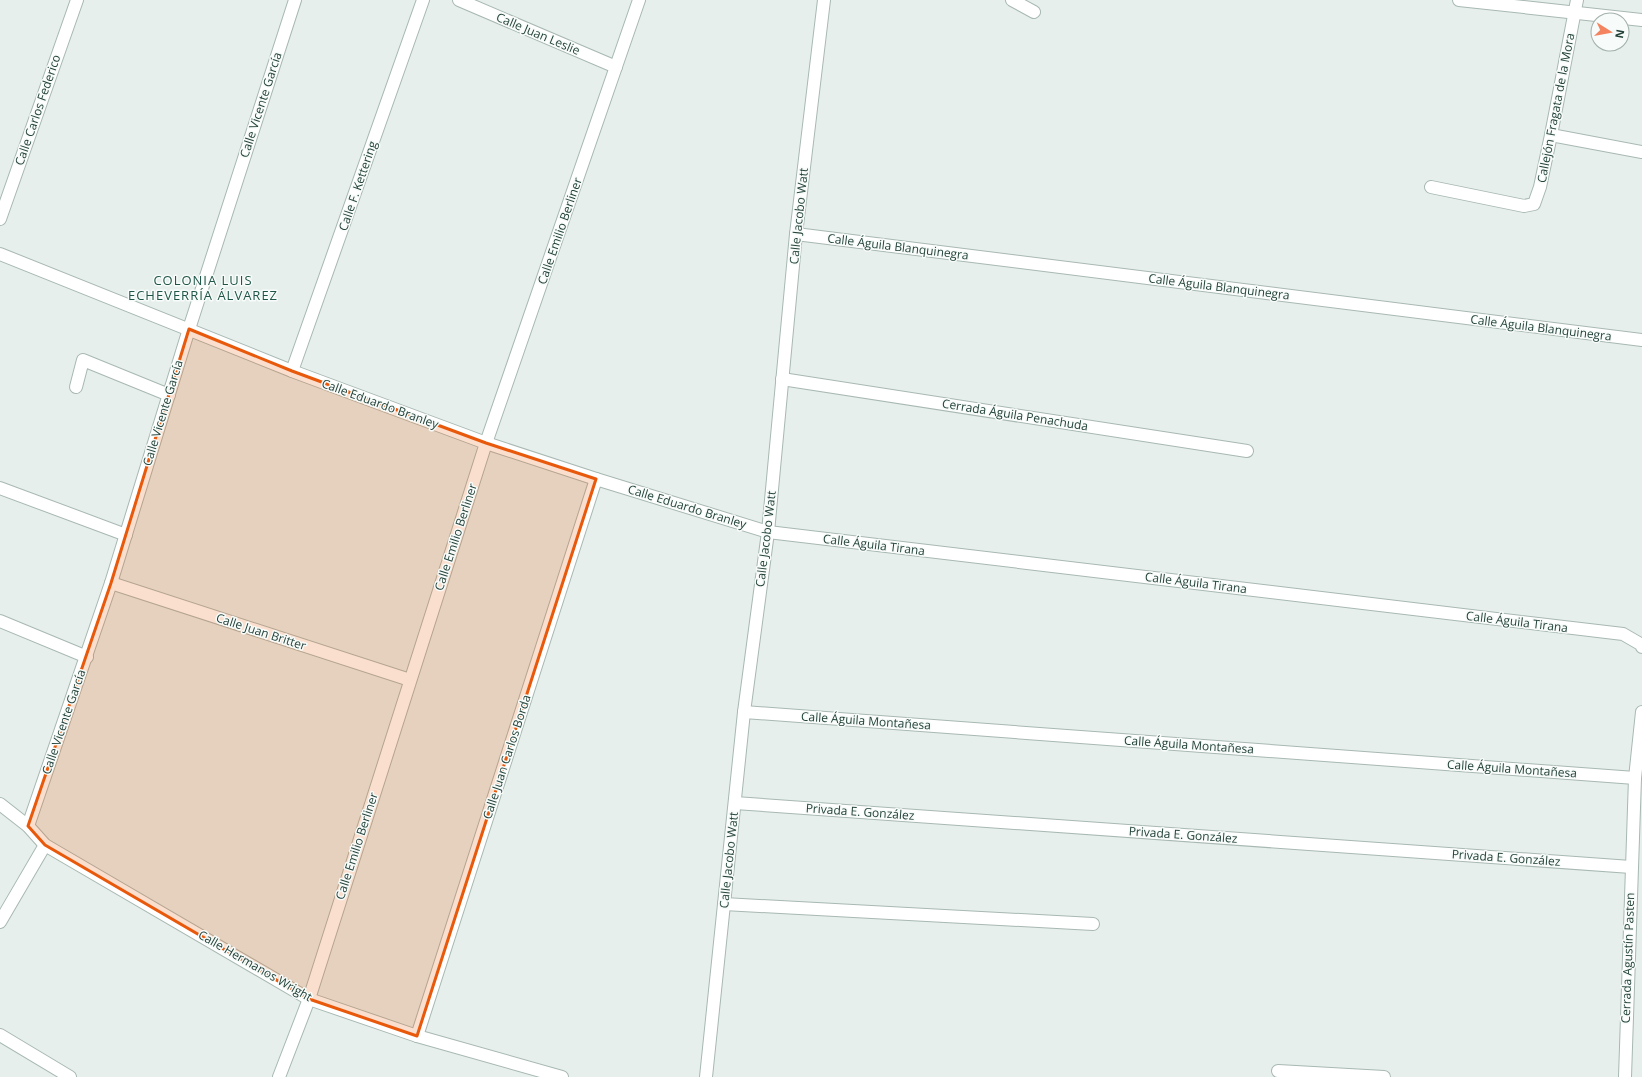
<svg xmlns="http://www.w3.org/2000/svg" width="1642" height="1077" viewBox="0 0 1642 1077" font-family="'Open Sans',sans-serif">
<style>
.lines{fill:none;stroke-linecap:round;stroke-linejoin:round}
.minor-casing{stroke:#a8b8b2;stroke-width:14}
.minor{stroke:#fff;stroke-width:12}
.marked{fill:#e8590c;fill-opacity:0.2;stroke:#e8590c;stroke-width:3;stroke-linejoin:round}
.labels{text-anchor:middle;stroke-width:3;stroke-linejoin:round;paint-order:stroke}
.street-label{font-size:12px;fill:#24423a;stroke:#f7fbf9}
.neighbourhood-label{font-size:13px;letter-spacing:1px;fill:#1f5548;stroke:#f7fbf9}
</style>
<rect width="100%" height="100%" fill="#e6efeb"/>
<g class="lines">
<defs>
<g id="minor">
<path d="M459,0l157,67"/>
<path d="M1012,0l22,12"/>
<path d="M1459,0l183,20"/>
<path d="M1551,135l91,17"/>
<path d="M1431,187l93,19 10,-2 6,-17 11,-52 26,-135"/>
<path d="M0,219l77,-219"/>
<path d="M796,234l846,106"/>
<path d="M0,254l292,117 194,72 110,36 172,53 855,102 19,11v2"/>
<path d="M292,371l131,-371"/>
<path d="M782,379l465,72"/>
<path d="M76,387l7,-27 86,35"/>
<path d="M0,488l126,47"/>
<path d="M111,583l299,97"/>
<path d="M0,621l87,36"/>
<path d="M744,712l891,66"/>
<path d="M735,803l896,64"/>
<path d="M0,804l28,22 17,19 264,154 108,37 145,41"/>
<path d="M28,826l83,-243 78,-254 106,-329"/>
<path d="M724,904l369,20"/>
<path d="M0,922l45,-77"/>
<path d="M0,1035l70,42"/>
<path d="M417,1036l179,-557"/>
<path d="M1278,1071l106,6"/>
<path d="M279,1077l30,-78 177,-556 153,-443"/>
<path d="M706,1077l38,-365 24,-180 28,-298 28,-234"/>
<path d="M1625,1077l10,-299 7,-66"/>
</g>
</defs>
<!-- minor casing -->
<use href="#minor" class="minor-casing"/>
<!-- minor -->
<use href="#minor" class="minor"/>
</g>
<!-- marked area -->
<path class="marked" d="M189,329l103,42 194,72 110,36 -179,557 -108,-37 -264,-154 -17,-19 83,-243z"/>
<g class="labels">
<!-- street labels -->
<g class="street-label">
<text transform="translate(538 34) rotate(23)" y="4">Calle Juan Leslie</text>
<text transform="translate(261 105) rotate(-72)" y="4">Calle Vicente García</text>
<text transform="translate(1556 108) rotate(-79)" y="4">Callejón Fragata de la Mora</text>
<text transform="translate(38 110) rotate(-71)" y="4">Calle Carlos Federico</text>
<text transform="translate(358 186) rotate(-71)" y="4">Calle F. Kettering</text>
<text transform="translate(799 216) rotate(-84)" y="4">Calle Jacobo Watt</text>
<text transform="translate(560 231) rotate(-71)" y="4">Calle Emilio Berliner</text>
<text transform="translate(898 247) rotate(7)" y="4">Calle Águila Blanquinegra</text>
<text transform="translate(1219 287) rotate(7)" y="4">Calle Águila Blanquinegra</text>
<text transform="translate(1541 328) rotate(7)" y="4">Calle Águila Blanquinegra</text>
<text transform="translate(380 404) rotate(20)" y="4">Calle Eduardo Branley</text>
<text transform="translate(163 413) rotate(-73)" y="4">Calle Vicente García</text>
<text transform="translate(1015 415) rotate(9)" y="4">Cerrada Águila Penachuda</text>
<text transform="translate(687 507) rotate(17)" y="4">Calle Eduardo Branley</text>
<text transform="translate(456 537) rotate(-72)" y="4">Calle Emilio Berliner</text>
<text transform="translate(766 539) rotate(-83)" y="4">Calle Jacobo Watt</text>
<text transform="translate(874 545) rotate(7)" y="4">Calle Águila Tirana</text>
<text transform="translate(1196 583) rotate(7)" y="4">Calle Águila Tirana</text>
<text transform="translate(1517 622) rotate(7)" y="4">Calle Águila Tirana</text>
<text transform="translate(261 632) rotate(18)" y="4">Calle Juan Britter</text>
<text transform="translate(866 721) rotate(4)" y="4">Calle Águila Montañesa</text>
<text transform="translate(64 722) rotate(-71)" y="4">Calle Vicente García</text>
<text transform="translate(1189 745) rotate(4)" y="4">Calle Águila Montañesa</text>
<text transform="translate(507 757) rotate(-72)" y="4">Calle Juan Carlos Borda</text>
<text transform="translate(1512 769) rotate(4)" y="4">Calle Águila Montañesa</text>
<text transform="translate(860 812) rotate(4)" y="4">Privada E. González</text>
<text transform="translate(1183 835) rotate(4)" y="4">Privada E. González</text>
<text transform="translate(357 846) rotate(-72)" y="4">Calle Emilio Berliner</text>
<text transform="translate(1506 858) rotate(4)" y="4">Privada E. González</text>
<text transform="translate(729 860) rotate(-84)" y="4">Calle Jacobo Watt</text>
<text transform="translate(1628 958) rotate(-88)" y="4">Cerrada Agustín Pasten</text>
<text transform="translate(255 966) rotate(30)" y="4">Calle Hermanos Wright</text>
</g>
<!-- neighbourhood labels -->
<g class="neighbourhood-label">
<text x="203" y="285">COLONIA LUIS<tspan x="203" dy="15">ECHEVERRÍA ÁLVAREZ</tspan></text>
</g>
</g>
<!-- north arrow -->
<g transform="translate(1610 32) rotate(101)"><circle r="19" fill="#f7fbf9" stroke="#a3b1ad"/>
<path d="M0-3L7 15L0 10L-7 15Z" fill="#f4845f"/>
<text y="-6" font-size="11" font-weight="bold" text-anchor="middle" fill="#24423a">N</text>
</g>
</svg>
